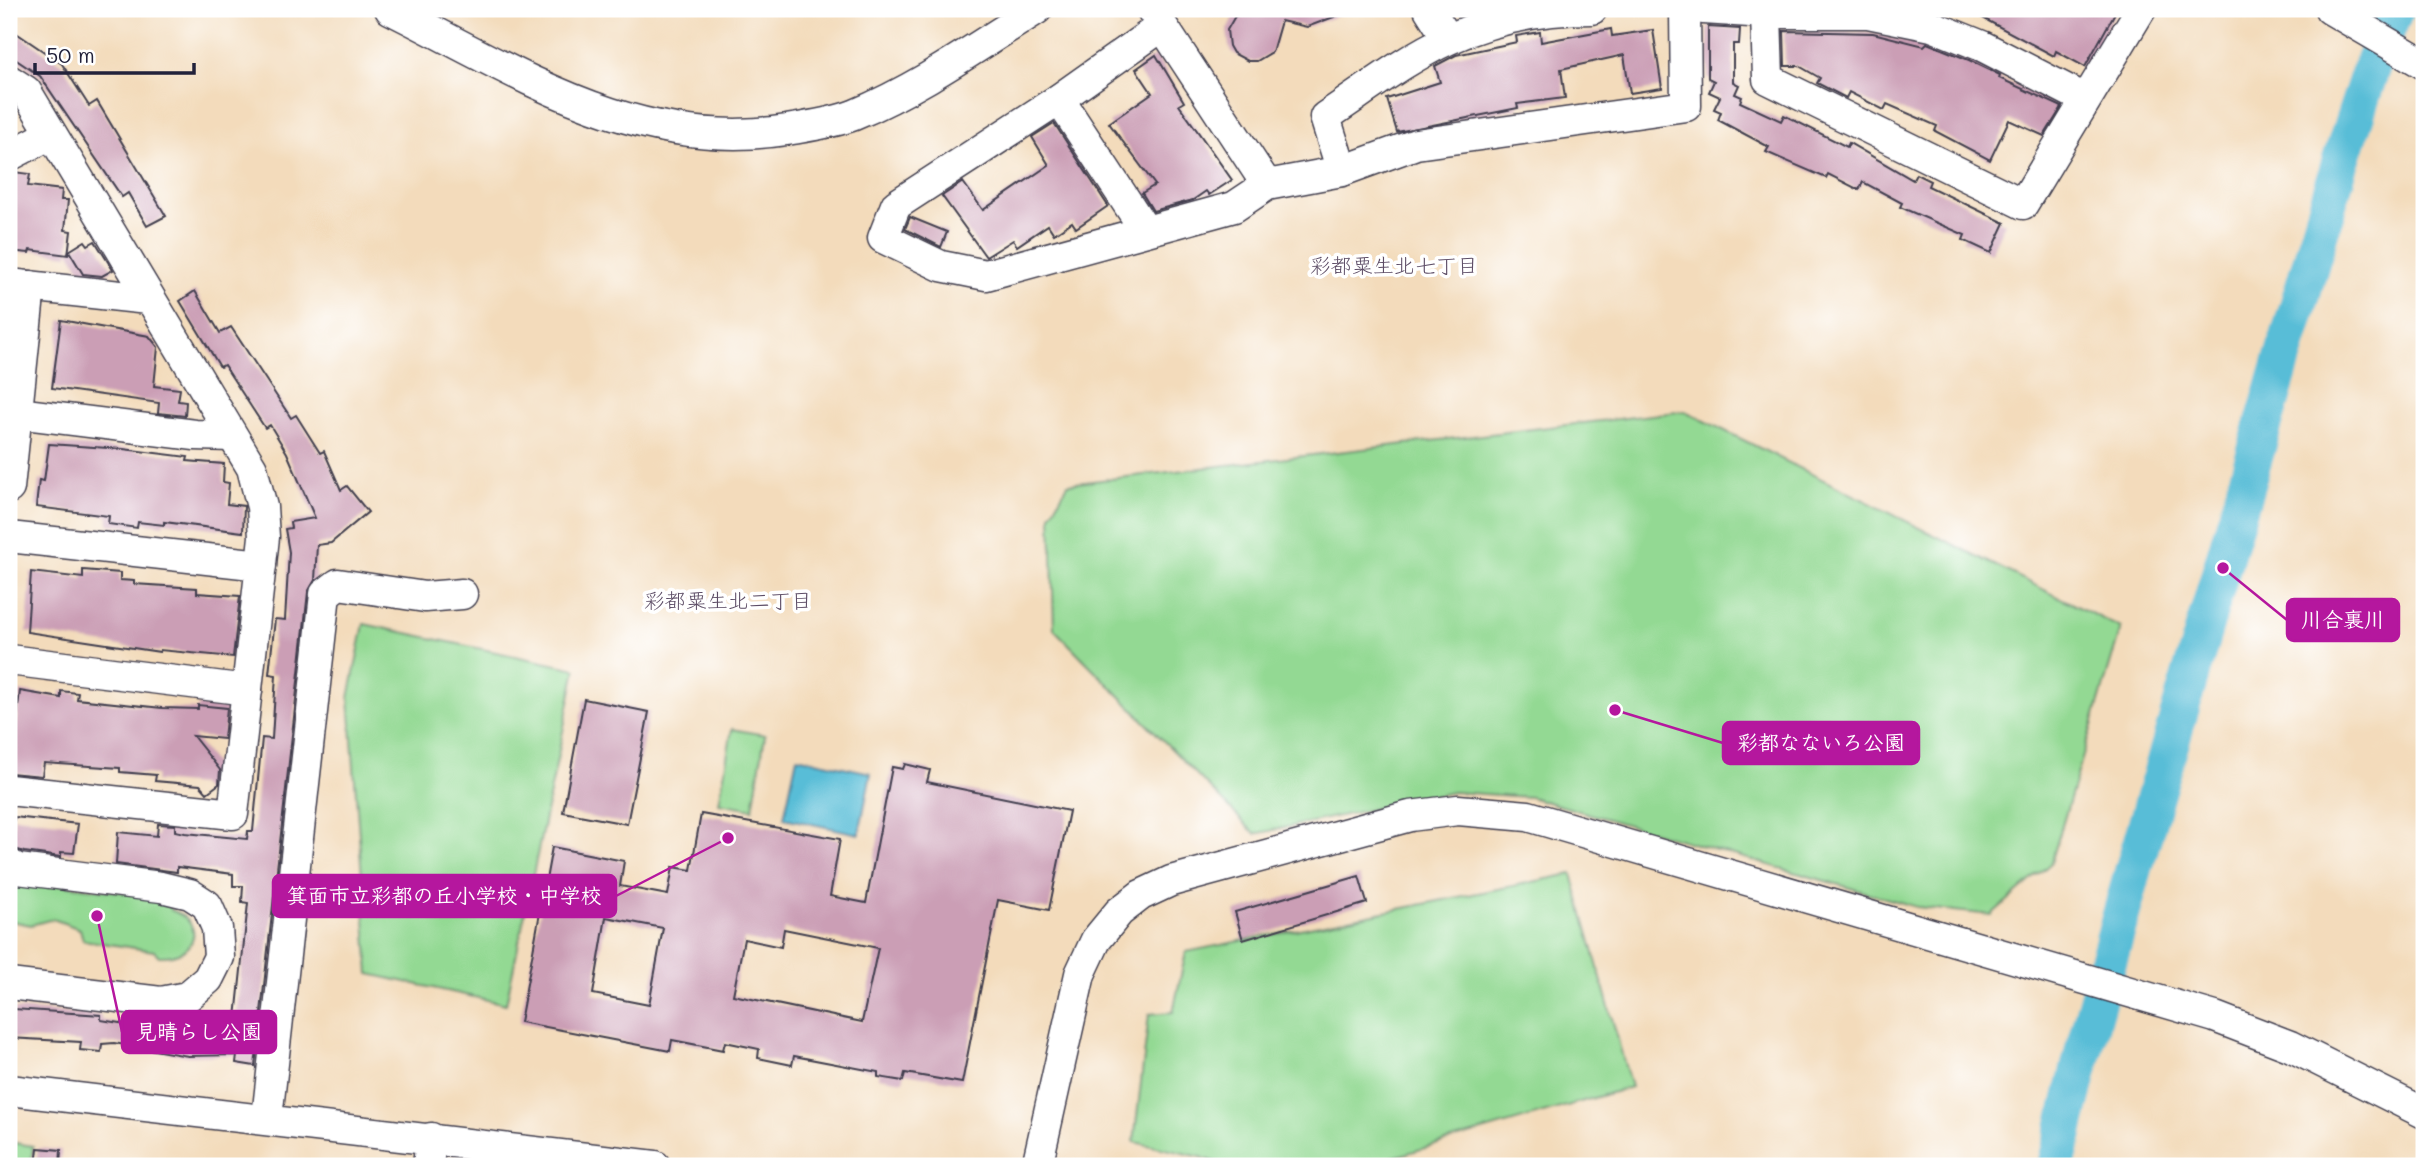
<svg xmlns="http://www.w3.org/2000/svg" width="2433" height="1175" viewBox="0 0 2433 1175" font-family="Mali,'Klee One',sans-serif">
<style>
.green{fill:#93d993;stroke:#5a7e67;stroke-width:2}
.water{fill:#59bdd7;stroke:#3e7089;stroke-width:2}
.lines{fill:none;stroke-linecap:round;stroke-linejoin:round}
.river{stroke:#59bdd7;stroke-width:38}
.building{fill:#cb9eb5;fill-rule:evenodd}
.minor-casing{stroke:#413e4e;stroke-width:33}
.minor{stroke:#fff;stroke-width:30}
.labels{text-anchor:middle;stroke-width:7;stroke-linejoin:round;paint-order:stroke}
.neighbourhood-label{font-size:21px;fill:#5d4d66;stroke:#fff}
.leader{fill:none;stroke:#b5179e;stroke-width:2.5}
.callout-dot{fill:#b5179e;stroke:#fff;stroke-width:2.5}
.callout{fill:#b5179e;stroke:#b5179e;stroke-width:2.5}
.callout-label{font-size:21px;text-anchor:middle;font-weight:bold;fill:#fff}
</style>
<rect width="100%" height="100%" fill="#fff"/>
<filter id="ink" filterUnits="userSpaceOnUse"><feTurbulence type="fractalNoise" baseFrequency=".0143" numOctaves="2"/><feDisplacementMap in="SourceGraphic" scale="14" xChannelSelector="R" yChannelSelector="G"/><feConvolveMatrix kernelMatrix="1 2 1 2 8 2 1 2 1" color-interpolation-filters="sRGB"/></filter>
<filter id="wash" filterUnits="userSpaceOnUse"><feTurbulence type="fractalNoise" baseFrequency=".00686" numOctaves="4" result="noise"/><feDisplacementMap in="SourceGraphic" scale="28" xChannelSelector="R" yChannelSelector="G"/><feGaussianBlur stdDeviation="1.57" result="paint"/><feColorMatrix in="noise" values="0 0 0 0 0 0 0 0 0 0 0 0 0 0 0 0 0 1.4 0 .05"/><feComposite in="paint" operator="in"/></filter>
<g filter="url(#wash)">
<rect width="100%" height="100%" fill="#f3dbbb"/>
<!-- green -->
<g class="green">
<path d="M1685,411l436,217 -70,235 -60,52 -74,-8 -387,-110 -77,-5 -198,42 -201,-205 -3,-114 17,-31z"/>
<path d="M364,624l212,45 -70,335 -137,-30 -20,-276z"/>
<path d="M732,729l33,6 -12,74 -34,-6z"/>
<path d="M1572,874l59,213 -267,79h-138l-25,-9 -67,-15 15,-128 24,-2 13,-60z"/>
<path d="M9,878l159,20 3,12c36,13 26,48 -12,46l-5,-5 -71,-11 -3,-11 -27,-10 -22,6 -20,-4 -2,-1z"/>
<path d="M9,1142l24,4 -2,20h-22z"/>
</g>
<!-- water -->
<path class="water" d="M797,757l74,16 -12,61 -75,-16z"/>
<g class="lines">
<!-- river -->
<path class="river" d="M2056,1166l29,-121 49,-177 206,-705 30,-92 25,-62"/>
</g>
<g id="blocks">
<!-- building -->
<g class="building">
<path d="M1255,9h95v2l-43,16 -26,-6 -9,31 -15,9h-9l-15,-8 -4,-7 -2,-16 8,-14z"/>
<path d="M1966,9h151l-32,58 -29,-16 -2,5z"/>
<path d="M1708,27l32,2 -1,15h-6v38l6,3 -4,9 7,3 -2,5 41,19 3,-6 63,32 2,-4 64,37 3,-6 14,7 -2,5 77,37 -14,30 -28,-13 2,-5 -65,-28 2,-4 -39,-21 -4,8 -31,-16 -2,4 -60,-26 3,-5 -51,-27 3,-8 -7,-3 6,-12 -11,-5 5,-11 -6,-3z"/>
<path d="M9,28l53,36 27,42 8,-5 69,115 -19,10 -19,-33 -6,4 -82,-121 -31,-21z"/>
<path d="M1611,29l1,7 41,-6 9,58 -32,5 -6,-38 -63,14 4,29 -48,6 1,4 -121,24 -10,-33 53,-17 -5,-16 21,-11 61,-13 -1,-6 24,-4 1,10z"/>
<path d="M1784,31l89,2 51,13 3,-3 42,17 31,15 -1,3 63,29 -18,29 -35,-16 -19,40 -55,-29 2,-5 -50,-22 -3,6 -35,-18 -3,6 -29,-15 3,-5 -21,-12h-14z"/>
<path d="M1156,55l28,47 -5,3 53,75 -23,15 -3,-4 -13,9 -40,11 -11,-18 13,-8 -46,-62 43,-30 -16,-24z"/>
<path d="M1054,123l54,83 -32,22 -4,-6 -18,12 -6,-9 -31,21 -4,-6 -27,17 -44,-61 21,-14 20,28 66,-45 -17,-28z"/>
<path d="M14,172l16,2 -2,12 34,4 -1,10h7l-3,30 6,1 -3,24 -38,-5 -1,3 -20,-2v-78z"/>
<path d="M910,217l37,15 -6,15 -36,-18z"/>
<path d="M85,241l3,4 7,-4 18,29 -11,6 -19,-2 -14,-23z"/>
<path d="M195,291l25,42 11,-6 60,91 5,-3 24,38 4,-2 17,39 6,-4 21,26 -37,31 -14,2 -2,35 -7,12 -53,474 -19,-3 1,-8 -49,1 -74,-13 -12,1 -1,8 -21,-2 1,-8 -72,-4v-22h5v-7l87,6v5l61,10 1,-6 26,3 13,-15 32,25 14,-134 -6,-1 1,-16h-10v-12l-56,-7v5l-61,-8 2,-32 39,4 1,-12 17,1v6l10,2 62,6 1,-8h5l9,-93 10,1 4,-64 -7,-1 6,-55 10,1 4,-68 -4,-23 6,-1 -1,-6 25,-4 -28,-65 -17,-28 -5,3 -41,-63 -4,2 -40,-66z"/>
<path d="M61,320l88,16 9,11 -4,39 26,3 -2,12 8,1 -1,14 -27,-3 1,-10 -107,-15z"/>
<path d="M49,444l74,5 65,8 -1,4 37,3 -1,18 6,1 -2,21 17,2 -1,26 -79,-10v3l-26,-3 -1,6 -29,-4 1,-8 -73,-9 3,-27 5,1z"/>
<path d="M83,570l37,3v7l14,1v3l63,4v5l43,3 -7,61 -73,-7v2l-133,-20 4,-60 52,6z"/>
<path d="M20,691l41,7v-7l17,2 -1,6 85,9 36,1v-4l29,3 -3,31 -31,-3 27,34 -1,14 -12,9 -7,-8 -45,-4 1,-6 -36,-3v-4l-76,-5 -2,13 -32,-3z"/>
<path d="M584,699l65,13 -22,112 -64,-12z"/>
<path d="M905,764l25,6 -3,12 142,29 -20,99 -51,-10 -36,183 -57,-10 -2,8 -25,-4v-5l-84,-16 -2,9 -34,-7 1,-9 -34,-7 -2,8 -51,-10 -2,11 -150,-29 32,-175 72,14 -4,25 48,9 5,-28 18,3 10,-56 139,25 -10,57 36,7 26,-136 11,2zM606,917l57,11 -14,77 -56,-11zM784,929l94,19 -16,74 -129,-27 11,-56 37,8z"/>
<path d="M14,817l64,7 -4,29 -13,-1v5l-37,-5 -15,-5v-21h4z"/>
<path d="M1359,876l8,27 -124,37 -8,-28z"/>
<path d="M38,1148l23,2 -1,16h-24z"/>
</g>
</g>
</g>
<g filter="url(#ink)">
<use href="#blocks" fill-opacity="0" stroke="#413e4e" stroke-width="2"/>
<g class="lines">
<defs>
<g id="minor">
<path d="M390,9c129,64 246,144 397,121 22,-4 46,-7 67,-15 65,-27 124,-69 183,-106"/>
<path d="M1429,9l19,30"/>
<path d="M1703,9l63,4h102l64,13 50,20 103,53"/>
<path d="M2330,9l94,55"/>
<path d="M1152,10l115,175"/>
<path d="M1766,13l2,66 255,125 118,-195"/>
<path d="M1162,26l-103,73 -163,106 -13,33 58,28 45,9 248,-68 33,-22 75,-14 74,-27 270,-38 -1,-97"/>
<path d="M9,80l17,11 226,377 10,39 2,30 -31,277 -224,-24"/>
<path d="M1059,99l86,131"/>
<path d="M9,156l42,-22"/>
<path d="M1342,171l-17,-54c38,-25 82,-59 124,-78 44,-20 94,-30 143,-30"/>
<path d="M9,284l139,15"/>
<path d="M9,412l186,23 37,1"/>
<path d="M9,488l21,-202"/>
<path d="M9,537l252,28"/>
<path d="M9,660l238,30"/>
<path d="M9,864l9,5 143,18 29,7 17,11 10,23 2,29 -11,22 -21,18 -26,5 -152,-18"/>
<path d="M9,1090l646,76"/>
<path d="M267,1118l58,-524 13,-10 87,13 37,-3"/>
<path d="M428,1166l3,-28"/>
<path d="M1037,1166l43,-192 16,-34 23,-28 22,-17 30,-14 239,-65 48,-6 70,6 687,201 75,29 134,67"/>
</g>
</defs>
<!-- minor casing -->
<use href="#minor" class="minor-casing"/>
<!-- minor -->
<use href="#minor" class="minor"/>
</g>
</g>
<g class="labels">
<!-- neighbourhood labels -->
<g class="neighbourhood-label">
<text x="1394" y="273">彩都粟生北七丁目</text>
<text x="728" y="608">彩都粟生北二丁目</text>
</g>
</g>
<!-- callouts -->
<path class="leader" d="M2223 568L2287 620M1615 710L1723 743M728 838L616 896M97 916L122 1032"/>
<g class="callout-dot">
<circle cx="2223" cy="568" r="7"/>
<circle cx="1615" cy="710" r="7"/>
<circle cx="728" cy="838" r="7"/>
<circle cx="97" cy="916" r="7"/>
</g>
<g class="callout">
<rect x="2287" y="599" width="112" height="42" rx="7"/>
<rect x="1723" y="722" width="196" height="42" rx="7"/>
<rect x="273" y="875" width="343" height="42" rx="7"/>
<rect x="122" y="1011" width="154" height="42" rx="7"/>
</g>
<g class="callout-label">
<text x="2343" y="627">川合裏川</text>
<text x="1821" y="750">彩都なないろ公園</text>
<text x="444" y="903">箕面市立彩都の丘小学校・中学校</text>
<text x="199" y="1039">見晴らし公園</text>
</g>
<!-- margin -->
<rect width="2433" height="1175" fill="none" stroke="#fff" stroke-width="35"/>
<!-- scale -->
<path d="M35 63v10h159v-10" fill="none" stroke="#22223b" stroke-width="3.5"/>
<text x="46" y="63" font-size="21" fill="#22223b" stroke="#ffffff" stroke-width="5" paint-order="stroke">50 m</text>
</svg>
